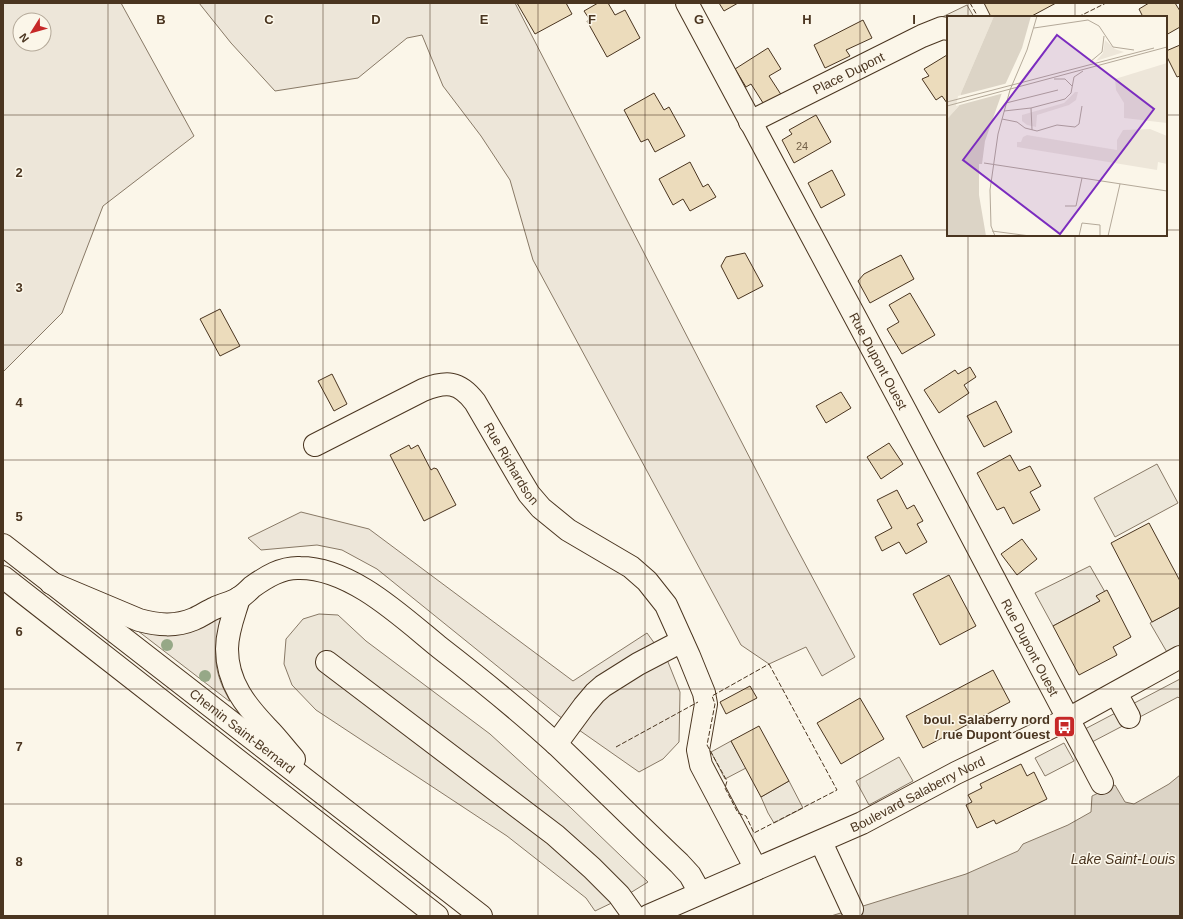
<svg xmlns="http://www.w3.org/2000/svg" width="1183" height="919" viewBox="0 0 1183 919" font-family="Helvetica,sans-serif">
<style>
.green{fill:#ede6d9;stroke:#887966;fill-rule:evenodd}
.parking{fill:#ede7d9;stroke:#887966}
.water{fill:#dcd4c6;stroke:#887966}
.building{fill:#ecdcbc;stroke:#4a3520}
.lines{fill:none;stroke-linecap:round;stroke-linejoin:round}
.minor-casing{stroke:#4a3520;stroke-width:24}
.minor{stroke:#fbf6e9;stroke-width:22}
.fence{stroke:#4a3520;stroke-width:1;stroke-dasharray:5 2;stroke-linecap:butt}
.tree{fill:#96a887}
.grid{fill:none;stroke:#4a3520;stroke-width:1;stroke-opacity:0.55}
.labels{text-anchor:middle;stroke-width:3;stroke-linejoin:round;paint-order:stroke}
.number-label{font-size:11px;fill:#725f47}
.street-label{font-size:13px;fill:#4a3520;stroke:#fbf6e9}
.poi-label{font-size:13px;font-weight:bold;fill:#4a3520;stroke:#fbf6e9;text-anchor:end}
.water-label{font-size:14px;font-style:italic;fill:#4a3520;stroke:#fbf6e9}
.inset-road{fill:none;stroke:#b4a999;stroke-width:1}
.view{fill:#7b2cbf;fill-opacity:0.15;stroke:#7b2cbf;stroke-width:2}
.inset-edge{fill:none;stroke:#4a3520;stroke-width:2}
.grid-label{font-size:13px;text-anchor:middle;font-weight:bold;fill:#4a3520;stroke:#fbf6e9;stroke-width:3;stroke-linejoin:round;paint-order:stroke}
</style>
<rect width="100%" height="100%" fill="#fbf6e9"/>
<!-- green -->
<g class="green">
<path d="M3,3h118l73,133 -91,70 -41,107 -59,59zM20,20h24v24h-24z"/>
<path d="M199,3h316l272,527 68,127 -33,19 -16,-29 -37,17 -28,-19 -208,-385 -23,-80 -29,-44 -38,-50 -21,-51 -15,3 -49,40 -83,13 -44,-48z"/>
<path d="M301,512l68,17 204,152 74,-48 21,29 12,30 -1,50 -16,17 -24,13 -80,-56 -182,-147 -35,-19 -25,-5 -56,5 -13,-12z"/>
<path d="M220,617l2,1c-9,33 -10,52 8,83h-1l-91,-70c33,1 53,7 82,-14z"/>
</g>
<!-- parking -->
<g class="parking">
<path d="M967,5l7,12h-26v19l-10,-17z"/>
<path d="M1157,464l21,39 -63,34 -21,-39z"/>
<path d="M1090,566l15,26 -8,4 3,5 -47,25 -18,-33z"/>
<path d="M1180,607v40l-12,7 -18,-31z"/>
<path d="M319,614l19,1 28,26 124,93 81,74 77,74 -26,16 -27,13 -9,-13 -79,-62 -191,-126 -24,-25 -8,-21 2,-25 17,-20z"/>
<path d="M1180,679v20l-2,-2 -86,45 -7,-13z"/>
<path d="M731,741l15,27 -21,11 -14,-27z"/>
<path d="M1064,743l10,18 -29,15 -10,-18z"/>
<path d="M899,757l14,24 -44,24 -13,-24z"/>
<path d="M789,781l14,27 -29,15 -6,-10 -7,-16z"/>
</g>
<!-- water -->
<path class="water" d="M1180,775v141h-349l135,-42 52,-23 5,-7 45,-19 23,-13 1,-16 23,-11 10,17 9,2 35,-20z"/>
<!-- building -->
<g class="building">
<path d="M517,3h49l6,11 -37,20z"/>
<path d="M598,3h10l7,12 10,-5 15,28 -33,19 -20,-36 3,-1 -6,-9z"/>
<path d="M719,3h19l-14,8z"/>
<path d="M984,3h72l-26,14h-39z"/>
<path d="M1149,3h26l5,8v16l-14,8v-18h-23l-4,-8z"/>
<path d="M863,20l9,18 -26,12 4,6 -25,12 -11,-23z"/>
<path d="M1180,45v31l-3,1 -11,-22v-4z"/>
<path d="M768,48l13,21 -12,7 13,20 -17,10 -14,-22 -5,3 -11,-18z"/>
<path d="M947,55l1,47 -1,1 -5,-7 -6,4 -14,-21 7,-3 -5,-7z"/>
<path d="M654,93l10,17 5,-3 16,29 -30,16 -7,-13 -7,3 -17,-32z"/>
<path d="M816,115l15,27 -37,21 -12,-23 10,-6 -3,-4z"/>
<path d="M690,162l13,25 5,-3 8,13 -26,14 -7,-12 -10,6 -14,-26z"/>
<path d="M832,170l13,25 -24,13 -13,-25z"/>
<path d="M745,253l18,33 -25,13 -17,-33 5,-9z"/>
<path d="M901,255l13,24 -44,24 -12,-22 6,-7z"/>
<path d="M910,293l25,42 -33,19 -15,-25 12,-7 -10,-17z"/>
<path d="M220,309l20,37 -20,10 -20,-37z"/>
<path d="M970,367l6,10 -12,8 5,8 -30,20 -15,-23 31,-20 3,4z"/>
<path d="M332,374l15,30 -13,7 -16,-30z"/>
<path d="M841,392l10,16 -25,15 -10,-17z"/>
<path d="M996,401l16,31 -28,15 -17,-31z"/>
<path d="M889,443l14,21 -22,15 -14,-22z"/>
<path d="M409,445l2,4 7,-4 13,25 3,-2 3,1 19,36 -32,16 -34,-66z"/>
<path d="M1010,455l9,16 11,-5 11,20 -11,6 10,18 -27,14 -9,-17 -7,3 -20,-37z"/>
<path d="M897,490l10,19 7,-4 9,16 -6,3 10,18 -21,12 -7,-12 -17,9 -7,-14 17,-9 -15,-28z"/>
<path d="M1149,523l31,58v26l-28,15 -41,-79z"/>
<path d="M1022,539l15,20 -20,16 -16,-21z"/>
<path d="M949,575l27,51 -36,19 -27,-51z"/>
<path d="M1107,590l24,47 -18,10 4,8 -38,20 -26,-49 47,-25 -4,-5z"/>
<path d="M993,670l17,32 -87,46 -17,-32z"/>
<path d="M750,686l7,12 -31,16 -6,-12z"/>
<path d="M860,698l24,41 -43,25 -24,-41z"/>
<path d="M759,726l30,55 -28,16 -30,-56z"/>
<path d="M1021,764l6,12 7,-4 13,27 -51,25 -2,-4 -17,8 -11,-23 6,-3 -4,-7 14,-7 -2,-4z"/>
</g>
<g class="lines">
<defs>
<g id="minor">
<path id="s1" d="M687,3l218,407 197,373"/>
<path id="s2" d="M750,122l172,-86 20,-8 6,1"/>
<path id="s3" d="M315,445l108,-55c23,-9 36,-9 52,12l42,72 12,20 12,14 27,22 63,37 16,14 19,24 23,51 15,37 2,11 -8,46 3,15 55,104"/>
<path id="s4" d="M3,545l478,371"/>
<path d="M3,577l434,339"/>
<path d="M51,583l88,37c19,5 36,7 55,-1 7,-3 14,-8 21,-11 8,-4 17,-5 24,-10 5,-3 9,-7 13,-11 14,-10 30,-20 48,-19 51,0 101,48 139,79 40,31 80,63 118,98 41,39 81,79 122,118l11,12 10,18"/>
<path d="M239,598c-5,17 -12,33 -12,51 0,34 19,57 41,80 9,9 17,20 26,30"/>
<path d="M327,662l228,173 37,33 27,27 15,21"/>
<path d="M1116,693l13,24"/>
<path d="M556,744l28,-38 11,-13 8,-7 35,-22 44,-23"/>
<path d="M821,842l31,67"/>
<path id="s5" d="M648,916l214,-93 94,-50 112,-54 112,-62"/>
</g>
</defs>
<!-- minor casing -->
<use href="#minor" class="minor-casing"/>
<!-- minor -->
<use href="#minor" class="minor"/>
<!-- fence -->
<g class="fence">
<path d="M970,3l8,14"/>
<path d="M1078,17l28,-14"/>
<path d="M769,664l68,126 -83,43 -8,-17 -8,-3 -13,-25 2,-7 -20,-36 8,-41 -3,-8z"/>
<path d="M616,747l82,-45"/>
</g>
</g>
<!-- trees -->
<g class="tree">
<circle cx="167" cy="645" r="6"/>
<circle cx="205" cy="676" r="6"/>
</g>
<!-- grid -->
<path class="grid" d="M108,3v913M215,3v913M323,3v913M430,3v913M538,3v913M645,3v913M753,3v913M860,3v913M968,3v14M1075,3v14M3,115h945M1166,115h14M3,230h945M1166,230h14M968,235v681M1075,235v681M3,345h1177M3,460h1177M3,574h1177M3,689h1177M3,804h1177"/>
<!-- icons -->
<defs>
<symbol id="bus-square" viewBox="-11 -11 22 22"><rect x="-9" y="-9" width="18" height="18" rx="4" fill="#c62828" stroke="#fbf6e9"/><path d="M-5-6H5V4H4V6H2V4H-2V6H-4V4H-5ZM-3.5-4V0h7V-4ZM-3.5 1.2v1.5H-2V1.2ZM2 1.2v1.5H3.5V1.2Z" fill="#fff"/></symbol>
</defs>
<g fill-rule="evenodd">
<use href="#bus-square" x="1052" y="714" width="25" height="25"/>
</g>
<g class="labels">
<!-- number labels -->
<g class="number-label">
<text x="802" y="150">24</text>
</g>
<!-- street labels -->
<g class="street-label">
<text dy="5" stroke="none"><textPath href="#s2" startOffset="110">Place Dupont</textPath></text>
<text dy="5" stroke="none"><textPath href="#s1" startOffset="406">Rue Dupont Ouest</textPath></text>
<text dy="5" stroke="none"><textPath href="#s3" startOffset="252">Rue Richardson</textPath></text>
<text dy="5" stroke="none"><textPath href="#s1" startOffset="730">Rue Dupont Ouest</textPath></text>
<text dy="5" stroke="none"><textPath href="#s4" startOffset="303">Chemin Saint-Bernard</textPath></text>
<text dy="5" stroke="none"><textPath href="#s5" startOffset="296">Boulevard Salaberry Nord</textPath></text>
</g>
<!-- poi labels -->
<g class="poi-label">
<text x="1050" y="724">boul. Salaberry nord<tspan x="1050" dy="15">/ rue Dupont ouest</tspan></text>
</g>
<!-- water labels -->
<g class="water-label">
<text x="1123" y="864">Lake Saint-Louis</text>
</g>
</g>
<!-- overview -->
<g transform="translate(947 16)">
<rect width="220" height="220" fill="#fbf6e9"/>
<path d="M0,0h47l-33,77 -2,13 -12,13zM158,24l10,9 9,3 -28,9 7,-8zM220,47v60l-43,-5v-15l-8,-13 -1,-11zM128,76h3l-2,8 -7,5 -32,10 -1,12 -9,-2 -5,-4v-6l42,-12zM203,113l17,7v28l-9,-2 -1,8 -140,-23v-5h4l2,-5 4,-2 90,15v-10l6,-10z" fill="#ede6d9"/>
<path d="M47,0h37l-9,32 -18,39 -19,54 -3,23h-3v31l7,41h-39v-117l12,-13 2,-13z" fill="#dcd4c6"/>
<path d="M61,67l-4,10 -48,13 2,-10z" fill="#fbf6e9"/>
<path class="inset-road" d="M87,12l54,-8 11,6 14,21 21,3M143,46l12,-10 2,-16M107,63h11l7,7M0,86l207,-54M59,87l52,-13M0,90l220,-59M84,92l1,22M57,95l27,-3 34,-9 6,-6 3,-16 9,-6M55,103l15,3 8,6 12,3 20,-6 18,2 4,-3 3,-18M37,147l183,28M118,190h11l6,-28M45,215l38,5M48,220l-4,-10 -1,-36 8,-56 12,-44 17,-40 10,-34M132,220l3,-13 18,2v11M161,220l12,-52"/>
<path class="view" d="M110,19l97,74 -94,125 -97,-74z"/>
<rect width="220" height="220" class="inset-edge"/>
</g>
<g class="grid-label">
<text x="161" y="24">B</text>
<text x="269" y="24">C</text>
<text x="376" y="24">D</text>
<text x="484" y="24">E</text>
<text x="592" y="24">F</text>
<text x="699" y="24">G</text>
<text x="807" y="24">H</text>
<text x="914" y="24">I</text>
<text x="19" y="177">2</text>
<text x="19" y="292">3</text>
<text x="19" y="407">4</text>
<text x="19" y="521">5</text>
<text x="19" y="636">6</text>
<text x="19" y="751">7</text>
<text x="19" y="866">8</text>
</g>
<!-- border -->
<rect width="1183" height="919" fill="none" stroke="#4a3520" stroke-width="8"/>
<!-- north arrow -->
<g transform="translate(32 32) rotate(233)"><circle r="19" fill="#fbf6e9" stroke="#b4a999"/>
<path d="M0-3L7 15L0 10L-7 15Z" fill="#c62828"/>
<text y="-6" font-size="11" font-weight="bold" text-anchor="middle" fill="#4a3520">N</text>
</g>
</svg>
